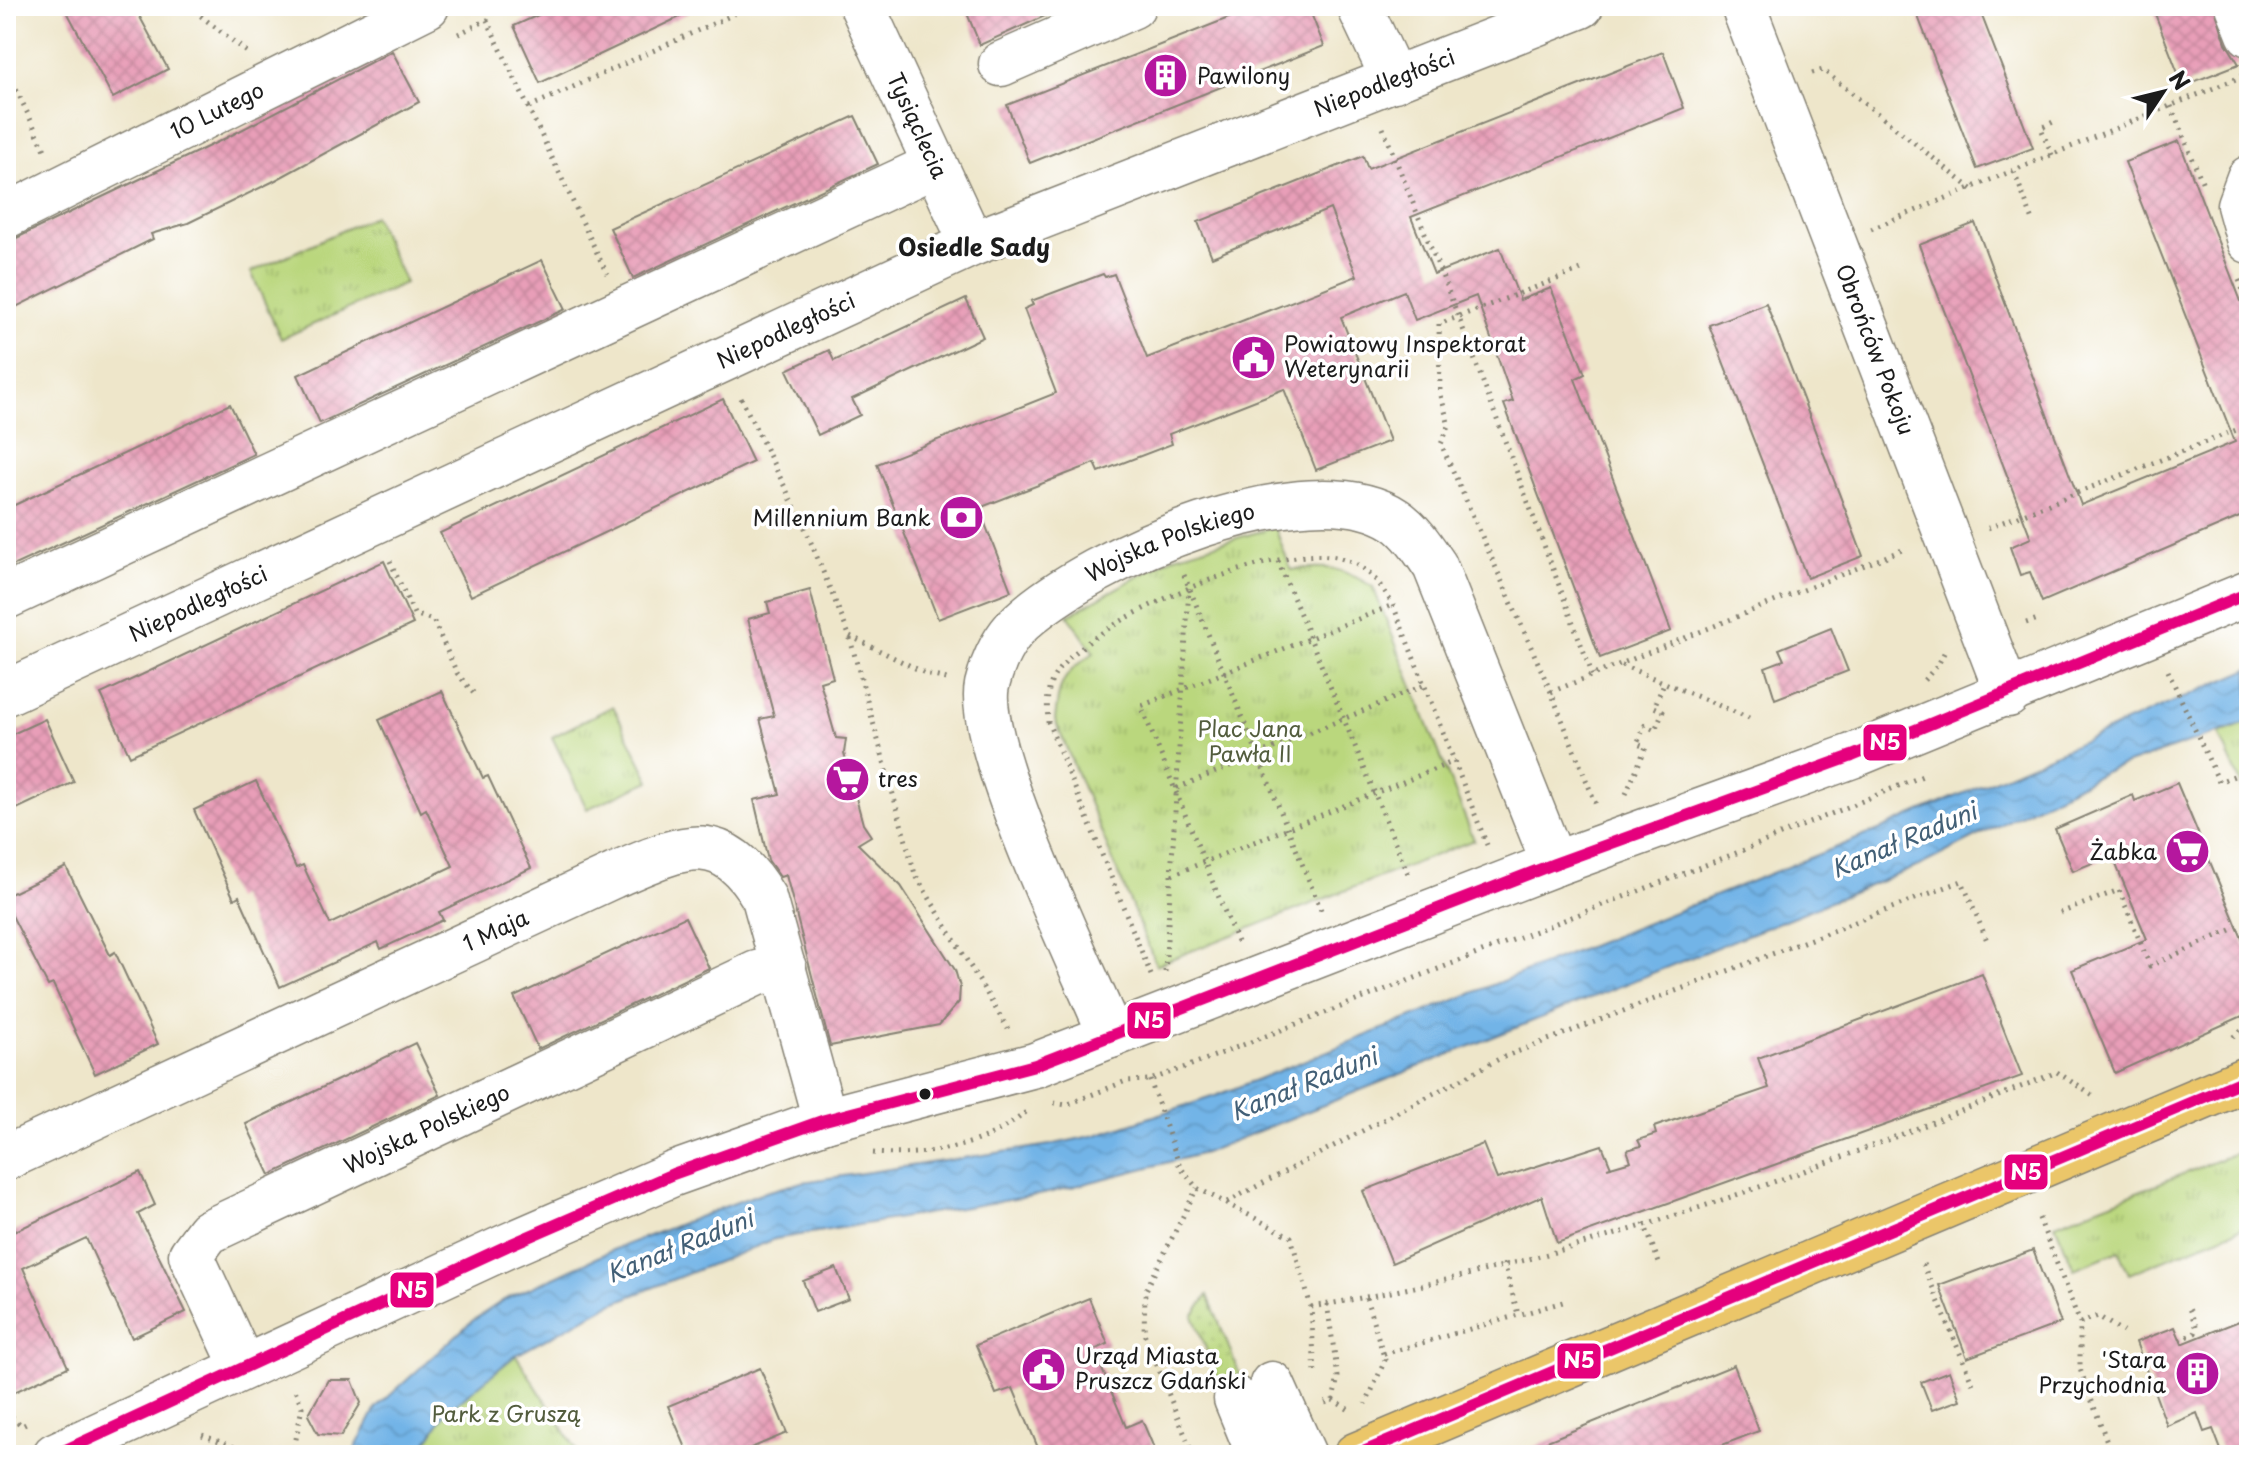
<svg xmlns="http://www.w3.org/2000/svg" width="2255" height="1461" viewBox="0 0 2255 1461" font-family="'Playpen Sans',sans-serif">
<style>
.grass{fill:url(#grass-dots);stroke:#6b7a4c;stroke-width:2}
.park{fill:url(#park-tufts);stroke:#6b7a4c;stroke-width:2}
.water{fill:url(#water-waves);stroke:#476882;stroke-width:2}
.building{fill:url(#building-cross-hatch)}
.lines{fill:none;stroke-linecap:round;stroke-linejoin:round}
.minor-casing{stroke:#858173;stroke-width:47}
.major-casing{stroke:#858173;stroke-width:47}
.path{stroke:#858173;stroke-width:5;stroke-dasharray:2 6;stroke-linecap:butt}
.minor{stroke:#fff;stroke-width:44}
.major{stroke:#ebc669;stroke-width:44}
.bus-1-casing{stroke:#fff;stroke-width:18}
.bus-1{stroke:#e5007d;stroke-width:12}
.bus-dot{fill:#1c1c1c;stroke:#fff;stroke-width:3}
.labels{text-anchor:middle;stroke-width:7;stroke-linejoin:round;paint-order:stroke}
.poi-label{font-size:22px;fill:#1c1c1c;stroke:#fff;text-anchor:start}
.street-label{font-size:22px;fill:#1c1c1c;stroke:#fff}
.park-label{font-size:22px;fill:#535d3e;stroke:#fff}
.neighbourhood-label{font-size:24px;font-weight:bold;fill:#1c1c1c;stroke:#fff}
.water-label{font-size:24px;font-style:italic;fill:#436077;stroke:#fff}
.line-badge{stroke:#fff;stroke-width:3}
.badge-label{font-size:22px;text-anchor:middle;font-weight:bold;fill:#fff}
</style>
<defs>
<pattern id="grass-dots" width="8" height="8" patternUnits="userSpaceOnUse" patternTransform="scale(2)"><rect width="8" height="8" fill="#bad77d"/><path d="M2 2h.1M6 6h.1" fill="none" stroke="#9fb86b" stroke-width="1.8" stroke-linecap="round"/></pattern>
<pattern id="park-tufts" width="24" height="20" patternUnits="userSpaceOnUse" patternTransform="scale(2)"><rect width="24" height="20" fill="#bad77d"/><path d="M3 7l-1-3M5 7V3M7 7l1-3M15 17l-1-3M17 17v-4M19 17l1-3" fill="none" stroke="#9fb86b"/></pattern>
<pattern id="water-waves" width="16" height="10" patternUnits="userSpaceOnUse" patternTransform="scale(2)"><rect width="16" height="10" fill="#72b4e7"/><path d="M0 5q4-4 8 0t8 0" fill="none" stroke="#629ac6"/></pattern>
<pattern id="building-cross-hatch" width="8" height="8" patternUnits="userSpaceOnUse" patternTransform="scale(2)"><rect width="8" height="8" fill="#e89eb8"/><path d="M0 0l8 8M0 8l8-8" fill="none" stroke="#c6889e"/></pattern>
</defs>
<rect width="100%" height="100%" fill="#fff"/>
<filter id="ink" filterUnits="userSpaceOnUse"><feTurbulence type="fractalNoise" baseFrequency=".0125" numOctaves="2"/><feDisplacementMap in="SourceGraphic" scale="16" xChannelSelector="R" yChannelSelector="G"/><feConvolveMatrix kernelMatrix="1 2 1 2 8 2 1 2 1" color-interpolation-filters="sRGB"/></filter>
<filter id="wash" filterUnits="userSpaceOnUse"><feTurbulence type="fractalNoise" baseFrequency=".006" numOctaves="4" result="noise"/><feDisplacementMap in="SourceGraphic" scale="32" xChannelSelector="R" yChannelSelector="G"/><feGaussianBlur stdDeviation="1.8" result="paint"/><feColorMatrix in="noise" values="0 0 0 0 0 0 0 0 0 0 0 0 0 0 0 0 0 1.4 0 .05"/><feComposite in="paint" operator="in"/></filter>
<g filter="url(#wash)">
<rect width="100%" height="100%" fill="#eee6ca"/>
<!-- grass -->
<path class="grass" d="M1208,1295l34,85 -14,8 -9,-6 -26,-66z"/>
<!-- park -->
<g class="park">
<path d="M374,216l31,67 -124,56 -30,-67z"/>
<path d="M1275,527l16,43c37,-5 50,-3 82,17l101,253 -318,125 -101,-245c4,-36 7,-47 39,-67l-26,-38 107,-59z"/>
<path d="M613,706l37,75 -63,28 -35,-72z"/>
<path d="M2249,722v78h-1l-29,-66z"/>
<path d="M2249,1148v77l-120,49 -10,-23 -45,18 -19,-45z"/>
<path d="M516,1355l64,100h-161l27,-43z"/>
</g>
<!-- water -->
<path class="water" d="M2249,669v53l-145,50 -185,94 -715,287 -160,41 -269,45 -166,66 -93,50 -70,57 -27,43h-67l24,-47 96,-87 32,-21 111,-51 143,-55 45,-12 247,-37 46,-10 122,-40 661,-265z"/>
<g id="blocks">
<!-- building -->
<g class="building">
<path d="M64,6h70l34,63 -55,29z"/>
<path d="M558,6h145l-163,77 -26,-57z"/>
<path d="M964,6h103l-87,39z"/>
<path d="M1259,6h49l16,40 -294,117 -23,-58z"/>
<path d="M1914,6h64l55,142 -56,21z"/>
<path d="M2152,6h62l12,37 13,21 -56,22z"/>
<path d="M392,51l27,51 -147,80 -84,41 -37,11 2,5 -147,73v-69l220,-105z"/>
<path d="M1663,52l21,56 -273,109 23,57 66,-26 20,52 31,-12 34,86 -10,5 96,252 -71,27 -96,-254 9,-3 -37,-105 -61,24 -11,-29 -63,26 49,124 -74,29 -32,-81 -115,45 3,10 -73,28 -4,-9 -116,45 32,83 -73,28 -61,-155 179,-71 -32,-84 9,-4 -2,-4 72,-27 2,3 9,-3 33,84 210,-82 -27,-67 -118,48 -14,-35 165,-66 5,13z"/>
<path d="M855,116l23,48 -245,114 -23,-50z"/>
<path d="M2179,141l70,181v191l-207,89 -12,-30 -10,3 -10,-28 21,-9 -112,-293 56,-22 106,282 154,-63 -110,-280z"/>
<path d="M542,260l24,49 -246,114 -22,-48z"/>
<path d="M966,299l17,38 -131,62 8,16 -42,20 -31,-65 42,-20 5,11z"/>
<path d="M1766,303l97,253 -56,22 -98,-253z"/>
<path d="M723,399l30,63 -282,134 -31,-63z"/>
<path d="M230,404l24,50 -248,115v-60z"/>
<path d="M384,561l29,63 -283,132 -29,-62z"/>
<path d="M810,590l23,88 -13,4 16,56 10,1 -2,14 19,71 8,12 -13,8 43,42 54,84 5,17 -1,15 -20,23 -109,21 -44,-171 -6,2 -12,-17 -14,-60 26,-6 -20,-75 14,-3 -26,-97 22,-6 -3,-11z"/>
<path d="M1831,628l17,43 -73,28 -10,-32 19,-7 -5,-11z"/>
<path d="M442,691l41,87 5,-2 43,92 -92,44 4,8 -62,29 -3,-7 -98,45 -41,-91 -5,3 -40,-89 62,-29 40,87 7,-3 27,59 123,-58 -27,-57 -5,3 -42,-92z"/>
<path d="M45,719l29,63 -68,32v-77z"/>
<path d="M2177,783l72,172v58l-134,60 -43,-103 75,-31 -35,-84 -39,16 -18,-42 78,-34 2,6z"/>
<path d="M66,867l44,88 5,-3 43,92 -63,30 -42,-90 -5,2 -42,-82v-8z"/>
<path d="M685,917l24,51 -171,81 -24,-52z"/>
<path d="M1982,974l40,102 -465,167 -15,-47 -150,67 -29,-72 120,-47 14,35 105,-34 9,22 -4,1 24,-7 -4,-11 14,-4 -3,-6 18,-6 -2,-7 115,-39 -11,-30z"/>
<path d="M415,1043l25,52 -170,80 -24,-51z"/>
<path d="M140,1172l15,33 -17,9 48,98 -54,26 -46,-100 -63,30 45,99 -62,29v-164l1,3z"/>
<path d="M2033,1250l28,73 -94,35 -28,-73z"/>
<path d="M836,1268l13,31 -34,13 -12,-31z"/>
<path d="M1089,1298l19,46 -14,6 32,77 16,-7 15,35h-116l-28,-67 -17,6 -20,-49z"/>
<path d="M2249,1317v138h-26l-10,-26 -9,3 -7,-19 -30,13 -31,-84 39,-15 7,17z"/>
<path d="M1734,1365l25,66 -63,24h-183z"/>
<path d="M760,1368l27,65 -53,22h-45l-21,-49z"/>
<path d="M1949,1371l11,29 -28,10 -11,-28z"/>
<path d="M328,1380h24l9,23 -20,33 -23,-2 -10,-19z"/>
</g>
</g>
</g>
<g filter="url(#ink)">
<use href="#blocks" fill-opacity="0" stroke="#858173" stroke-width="2"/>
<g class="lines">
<defs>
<g id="minor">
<path id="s1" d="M862,6l110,238"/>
<path d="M1359,6l35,74"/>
<path id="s2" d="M1743,6l265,689"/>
<path d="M2238,6l11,28"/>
<path d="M1001,64l132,-58"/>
<path d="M2249,178l-10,27 10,36"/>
<path id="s3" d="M6,216l421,-210"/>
<path d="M6,597l929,-432"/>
<path id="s4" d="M6,693l966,-449 609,-238"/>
<path id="s5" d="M1111,1036c-28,-67 -137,-292 -124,-351 6,-24 17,-47 34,-63 69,-64 287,-160 375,-102 16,11 28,30 39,46l119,298"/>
<path id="s6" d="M6,1158l607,-282c66,-28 107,-53 151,22l61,222"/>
<path id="s7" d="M243,1367l-52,-112 17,-23 549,-259 27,-5"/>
<path d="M1272,1384l32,71"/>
<path d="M1236,1399l23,56"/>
<path d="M55,1455l452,-209 166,-72 152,-54 210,-55 519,-201 298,-108 397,-163"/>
</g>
<path id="major" d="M1356,1455l893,-377"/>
</defs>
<!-- minor casing -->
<use href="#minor" class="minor-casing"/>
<!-- major casing -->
<use href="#major" class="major-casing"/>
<!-- path -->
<g class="path">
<path d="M188,6l59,46"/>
<path d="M458,34l29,-14 120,254"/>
<path d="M6,68l39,82"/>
<path d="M1812,73l11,-3 149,119"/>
<path d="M2171,106l32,78"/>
<path d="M529,107l223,-101"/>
<path d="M1383,128l76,190 134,358"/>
<path d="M2052,155l-11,-27 12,-6"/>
<path d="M2014,172l19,49"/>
<path d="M1871,229l372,-153"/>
<path d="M1581,270l-142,54 1,68 9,34 -8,18 110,248 46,115"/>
<path d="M2239,280l10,25"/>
<path d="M741,398l64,130 44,107 66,239 93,155"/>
<path d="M1988,528l261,-103"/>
<path d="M390,561l24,53 19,6 24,53 18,22"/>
<path d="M1278,561l131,315"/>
<path d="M1184,575l137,335"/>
<path d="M2026,623l15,-5"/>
<path d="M850,636l79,39 18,4"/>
<path d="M1622,665l127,53"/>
<path d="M2168,671l51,111 30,-12"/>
<path d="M1924,680l14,-15 8,-16"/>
<path d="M1551,692l356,-144"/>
<path d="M1177,788l248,-103"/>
<path d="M1626,794l20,-47 -9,-3 8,-19 10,5 8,-19 -9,-4 10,-24"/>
<path d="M1172,875l283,-114"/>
<path d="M2060,913l59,-23 31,76 99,-44"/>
<path d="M1237,942l-96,-236 252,-101"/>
<path d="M1165,972l24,-384"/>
<path d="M1151,975l-103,-253c-1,-16 -2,-33 7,-47 33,-55 223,-135 285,-117 27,8 40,24 53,47l94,240"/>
<path d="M2233,1037l16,-12"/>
<path d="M1150,1080l30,87 17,21 94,49 20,70 4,68"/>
<path d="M1054,1103l12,2 60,-24 24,-1 44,-16 550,-214 181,-75"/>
<path d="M873,1153c52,4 113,-6 153,-41"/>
<path d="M1227,1202l274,-144 461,-177 26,62"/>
<path d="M2039,1218l41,105v46l32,86"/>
<path d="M1644,1223l15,40"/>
<path d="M1504,1263l14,51"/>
<path d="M1923,1264l51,123"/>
<path d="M1366,1298l19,62 -19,44"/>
<path d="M1327,1304l11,73 -5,23"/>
<path d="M1311,1307c257,-43 506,-136 746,-235l39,26"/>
<path d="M2080,1323l18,-7 25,16"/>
<path d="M2180,1340l15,-7 2,-5 -9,-22"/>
<path d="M1384,1354l179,-52"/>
<path d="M1325,1403l8,-3 18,11"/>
<path d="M6,1411l16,15 4,-2"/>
<path d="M202,1435l54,20"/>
<path d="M293,1455l9,-48 -7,-17"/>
<path d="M1193,1455l-49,-122 1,-41 52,-104"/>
</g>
<!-- minor -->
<use href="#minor" class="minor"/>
<!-- major -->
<use href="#major" class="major"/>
<defs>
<g id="bus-1">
<path d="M55,1455l452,-209 166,-72 152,-54 210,-55 519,-201 298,-108 397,-163"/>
<path d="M1356,1455l893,-377"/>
</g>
</defs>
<!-- bus-1 casing -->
<use href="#bus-1" class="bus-1-casing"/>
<!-- bus-1 -->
<use href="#bus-1" class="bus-1"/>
</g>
</g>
<!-- icons -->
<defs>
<symbol id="building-disc" viewBox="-11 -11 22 22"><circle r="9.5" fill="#b5179e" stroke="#fff"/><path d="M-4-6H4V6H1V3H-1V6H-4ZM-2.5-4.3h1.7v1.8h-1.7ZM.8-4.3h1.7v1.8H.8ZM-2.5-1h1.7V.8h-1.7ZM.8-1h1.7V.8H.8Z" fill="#fff"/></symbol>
<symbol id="civic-disc" viewBox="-11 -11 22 22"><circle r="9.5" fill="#b5179e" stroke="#fff"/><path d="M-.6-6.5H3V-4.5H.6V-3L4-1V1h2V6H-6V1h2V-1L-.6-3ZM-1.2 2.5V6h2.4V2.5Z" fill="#fff"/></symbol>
<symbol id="bank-disc" viewBox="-11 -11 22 22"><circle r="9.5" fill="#b5179e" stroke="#fff"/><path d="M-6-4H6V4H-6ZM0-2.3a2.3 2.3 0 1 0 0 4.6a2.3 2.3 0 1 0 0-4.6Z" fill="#fff"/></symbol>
<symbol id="supermarket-disc" viewBox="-11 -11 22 22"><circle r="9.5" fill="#b5179e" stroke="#fff"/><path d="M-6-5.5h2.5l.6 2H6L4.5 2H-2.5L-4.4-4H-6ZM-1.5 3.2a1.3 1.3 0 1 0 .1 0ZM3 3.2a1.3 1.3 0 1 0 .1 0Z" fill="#fff"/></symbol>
</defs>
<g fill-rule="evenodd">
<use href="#building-disc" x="1140" y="50" width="51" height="51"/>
<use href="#civic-disc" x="1228" y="332" width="51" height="51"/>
<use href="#bank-disc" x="936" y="492" width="51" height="51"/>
<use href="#supermarket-disc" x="822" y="754" width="51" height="51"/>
<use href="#supermarket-disc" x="2162" y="826" width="51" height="51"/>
<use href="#civic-disc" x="1018" y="1344" width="51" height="51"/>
<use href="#building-disc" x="2172" y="1348" width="51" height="51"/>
</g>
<!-- markers -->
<circle class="bus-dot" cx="925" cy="1094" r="7"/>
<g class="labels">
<!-- poi labels -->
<g class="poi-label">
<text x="1197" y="84">Pawilony</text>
<text x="1284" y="352">Powiatowy Inspektorat<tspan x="1284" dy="25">Weterynarii</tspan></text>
<text x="931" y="526" text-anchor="end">Millennium Bank</text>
<text x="878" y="787">tres</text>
<text x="2157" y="860" text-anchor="end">Żabka</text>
<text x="1075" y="1364">Urząd Miasta<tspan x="1075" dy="25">Pruszcz Gdański</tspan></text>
<text x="2166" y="1368" text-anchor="end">'Stara<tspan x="2166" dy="25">Przychodnia</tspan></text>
</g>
<!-- street labels -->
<g class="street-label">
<text dy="8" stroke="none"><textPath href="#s4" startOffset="1508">Niepodległości</textPath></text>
<text dy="8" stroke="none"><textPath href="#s3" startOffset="236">10 Lutego</textPath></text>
<text dy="8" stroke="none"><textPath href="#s1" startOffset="132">Tysiąclecia</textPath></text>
<text dy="8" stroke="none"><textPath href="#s4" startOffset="860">Niepodległości</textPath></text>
<text dy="8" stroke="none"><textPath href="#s2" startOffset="368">Obrońców Pokoju</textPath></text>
<text dy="8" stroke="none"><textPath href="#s5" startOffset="618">Wojska Polskiego</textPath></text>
<text dy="8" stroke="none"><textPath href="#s4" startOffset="212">Niepodległości</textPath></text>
<text dy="8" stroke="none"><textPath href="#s6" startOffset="540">1 Maja</textPath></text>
<text dy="8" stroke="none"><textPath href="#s7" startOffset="394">Wojska Polskiego</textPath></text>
</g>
<!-- park labels -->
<g class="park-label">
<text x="1250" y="737">Plac Jana<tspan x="1250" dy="25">Pawła II</tspan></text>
<text x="506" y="1422">Park z Gruszą</text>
</g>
<!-- neighbourhood labels -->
<g class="neighbourhood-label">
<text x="974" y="256">Osiedle Sady</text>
</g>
<!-- water labels -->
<g class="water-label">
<text transform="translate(1904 841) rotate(-23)" y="8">Kanał Raduni</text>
<text transform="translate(1304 1085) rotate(-22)" y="8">Kanał Raduni</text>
<text transform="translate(680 1247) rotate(-22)" y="8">Kanał Raduni</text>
</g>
</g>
<g class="line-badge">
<rect x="1862" y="723" width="46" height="39" rx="8" fill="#e5007d"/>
<rect x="1126" y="1001" width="46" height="39" rx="8" fill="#e5007d"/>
<rect x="2003" y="1153" width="46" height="38" rx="8" fill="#e5007d"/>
<rect x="389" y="1271" width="46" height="38" rx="8" fill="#e5007d"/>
<rect x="1556" y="1342" width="46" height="38" rx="8" fill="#e5007d"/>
</g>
<g class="badge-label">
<text x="1885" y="750">N5</text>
<text x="1149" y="1028">N5</text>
<text x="2026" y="1180">N5</text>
<text x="412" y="1298">N5</text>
<text x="1579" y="1368">N5</text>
</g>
<!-- margin -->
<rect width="2255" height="1461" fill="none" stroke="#fff" stroke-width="32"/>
<!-- north arrow -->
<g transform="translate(2163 92) rotate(55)" stroke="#ffffff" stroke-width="6" paint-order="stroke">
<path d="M0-6L14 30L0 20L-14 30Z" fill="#1c1c1c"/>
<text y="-12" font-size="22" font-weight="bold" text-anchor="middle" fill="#1c1c1c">N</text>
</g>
</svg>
